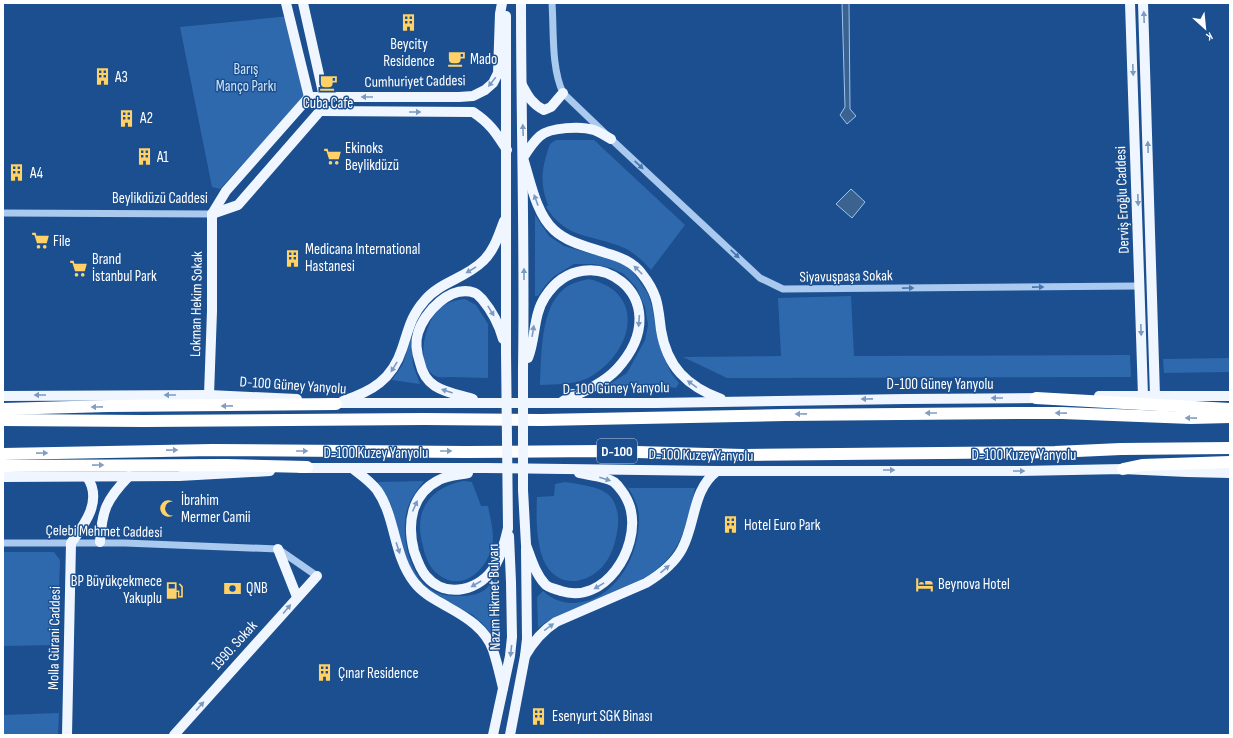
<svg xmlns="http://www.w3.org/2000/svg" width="1233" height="738" viewBox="0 0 1233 738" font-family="'Sofia Sans Condensed',sans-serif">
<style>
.green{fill:#2e69ad}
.water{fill:#3c6290;stroke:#9cc4f0}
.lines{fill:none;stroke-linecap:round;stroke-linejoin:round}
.minor{stroke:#a9c9ee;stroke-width:7}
.major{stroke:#f0f6ff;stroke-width:10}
.highway{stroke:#fff;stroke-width:12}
.major-bridge{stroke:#f0f6ff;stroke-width:10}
.oneway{fill:#7b9ac1}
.oneway2{fill:#4674ac}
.oneway3{fill:#829ec1}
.labels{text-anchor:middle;stroke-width:3;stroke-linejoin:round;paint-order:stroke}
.shield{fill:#1b4f8f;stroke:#bbcadd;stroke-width:1}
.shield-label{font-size:14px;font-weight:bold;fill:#fff}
.poi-label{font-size:15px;fill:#fff;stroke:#1b4f8f;text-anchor:start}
.park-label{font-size:15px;fill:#cfe3fa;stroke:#1b4f8f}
.street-label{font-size:15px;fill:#fff;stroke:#1b4f8f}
</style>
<rect width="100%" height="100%" fill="#1b4f8f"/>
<!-- green -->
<g class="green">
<path d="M290,16l15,80 -85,93 -8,-2 -32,-160z"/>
<path d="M556,140h38l91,85 -34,45c-8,-9 -17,-18 -29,-23 -31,-13 -55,-7 -76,-40l2,-2c-9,-23 -6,-38 2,-61z"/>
<path d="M535,215l14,21 15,10 56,16 12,8 16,24 4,13 6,34 6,17 7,15 8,10 -3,5c-23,-4 -47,-7 -70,2l-1,-3 22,-14 18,-33 3,-15 -3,-18 -9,-20 -12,-13 -13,-6 -17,-4h-20l-21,13 -9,10 -6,9h-3z"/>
<path d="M589,279c60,14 43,76 -1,99 -15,7 -32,6 -48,7 2,-31 -1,-88 34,-102 5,-2 10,-3 15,-4z"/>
<path d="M851,296l3,60 276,-1 1,22 -404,1 -44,-21 98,-1 -3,-58z"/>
<path d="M465,299l11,6 12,19v54c-13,0 -25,-1 -38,-1 -3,0 -9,1 -12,0 -25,-9 -13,-55 1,-68 8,-7 17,-9 26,-10z"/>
<path d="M411,338l2,27 7,19 -28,-4 11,-16z"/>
<path d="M1230,358v14l-66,1 -1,-14z"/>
<path d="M424,481c-7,9 -14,18 -17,29 -6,22 1,59 18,75 8,8 20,11 31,11 8,0 19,0 27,-5 4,-2 9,-9 13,-13l1,4 2,43 -2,17 -13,-17 -11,-10 -48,-26 -14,-19 -7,-18 -13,-48 -13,-21 1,-1z"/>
<path d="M463,481l9,1 9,24h7c2,12 7,27 4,40 -5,23 -29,47 -53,29 -9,-6 -14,-18 -16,-29 -10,-33 5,-58 40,-65z"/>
<path d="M565,482c12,2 32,4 41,11 8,5 11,15 12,23 1,13 -3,30 -9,41 -13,25 -47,35 -63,8 -10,-17 -10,-49 -9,-68l17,-1 1,-12z"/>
<path d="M627,486l2,2h66c-5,21 -9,43 -20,61 -19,31 -59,43 -91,56 -16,7 -33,12 -46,23l-1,-31 6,-6c11,10 24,14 39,11 37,-7 58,-50 57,-85 0,-11 -6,-22 -12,-31z"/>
<path d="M3,552h51l6,8 -3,85 -54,1z"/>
<path d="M59,713l-1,22h-55v-20z"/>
</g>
<!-- water -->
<g class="water">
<path d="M842,3h7l1,106 6,7 -9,8 -7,-9 5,-8z"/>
<path d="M851,189l14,13 -13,16 -16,-14z"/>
</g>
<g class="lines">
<!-- minor -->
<g class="minor">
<path d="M552,3c2,28 -1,64 11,90l48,46 149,139 23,11 356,-3"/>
<path d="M3,213l209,1"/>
<path d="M3,543h122l153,6 39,27"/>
</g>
<!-- major -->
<g class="major">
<path d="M286,3l23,94 4,5"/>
<path d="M521,3c0,122 4,244 2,366"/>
<path d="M1130,3l13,393"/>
<path d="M1143,3l12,393"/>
<path d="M522,85c6,11 10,19 22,25l7,-3 12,-14"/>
<path d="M320,111l153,1c18,12 23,21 34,38"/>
<path d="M611,139c-6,-3 -11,-7 -17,-9 -12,-4 -44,-3 -54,6 -7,6 -12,14 -17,22 7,22 13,56 31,72 14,13 35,17 52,23 14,4 27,9 36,21 16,20 16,32 19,56 6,37 26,56 60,69"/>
<path d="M212,214l14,-23 83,-94h150l14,-1 12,-6 8,-7 5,-10 2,-59 2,-11"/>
<path d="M212,214l26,-9 82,-94 4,-14 -21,-94"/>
<path d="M506,352v-336"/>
<path d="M528,358c8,-20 5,-43 17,-61 42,-65 138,0 72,72 -14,15 -36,24 -54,32"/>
<path d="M209,395l3,-84v-97"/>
<path d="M3,396l206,-1 88,4"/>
<path d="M1099,396h131"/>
<path d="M473,399c-13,-4 -27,-6 -38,-13 -8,-5 -13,-14 -15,-23 -3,-9 -5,-21 -2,-30 6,-21 33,-49 57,-40 3,1 4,4 7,6 10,12 17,25 21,40"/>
<path d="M343,401c29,-10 49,-21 59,-52 7,-20 8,-32 23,-49 15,-18 41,-22 58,-39 11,-10 16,-27 21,-40"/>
<path d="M329,403h327l250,-4 137,-1"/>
<path d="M300,468h185l232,3h303l103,-2 64,3 43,1"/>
<path d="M352,468c9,7 18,13 25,22 19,27 16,65 37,92 9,12 22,18 34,25 18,10 38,22 45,43 4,12 7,25 10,38"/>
<path d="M468,473c-9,2 -20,2 -29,7 -28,14 -32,44 -25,71 3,9 6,18 12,25 20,24 55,14 69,-10 7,-12 10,-25 13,-38"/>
<path d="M3,477l176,-1 91,-5"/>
<path d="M100,542c2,-32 6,-42 29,-66"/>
<path d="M526,545c5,13 9,28 19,39 3,4 11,5 16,7 44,14 78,-42 70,-80 -1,-6 -4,-12 -7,-17 -3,-4 -5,-8 -10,-12 -10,-6 -23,-6 -35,-9"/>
<path d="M278,549l19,48"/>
<path d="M525,656c8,-14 17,-25 31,-34l90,-39c15,-9 28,-19 36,-34 14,-26 10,-59 35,-78"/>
<path d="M67,735l4,-192c14,-19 32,-43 16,-66"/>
<path d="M174,735l143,-159"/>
<path d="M493,735l17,-79 2,-19 -1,-55 -2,-46"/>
<path d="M510,735l15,-79 2,-17 -1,-90"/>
</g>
<!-- highway -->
<g class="highway">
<path d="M1036,398l194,11"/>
<path d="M3,409l105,-3 228,-2"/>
<path d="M3,420l141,1 280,-2 118,1 243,-5 231,-2h46l129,5 39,-1"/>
<path d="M3,454l209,-4 253,2 136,-1 142,4 312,-3 66,-3 109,-1"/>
<path d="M3,466l223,-1 81,2"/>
<path d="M1123,469l19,-4 88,-3"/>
</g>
<!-- major-bridge -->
<g class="major-bridge">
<path d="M506,352l2,176"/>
<path d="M523,369v121l3,55"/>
</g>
</g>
<!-- one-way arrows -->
<defs><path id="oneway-solid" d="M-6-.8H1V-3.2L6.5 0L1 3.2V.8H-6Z"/></defs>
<g class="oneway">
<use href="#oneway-solid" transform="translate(1144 17) rotate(-92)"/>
<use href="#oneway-solid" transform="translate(1133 70) rotate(88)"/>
<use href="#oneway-solid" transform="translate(492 82) rotate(128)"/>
<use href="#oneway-solid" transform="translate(367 97) rotate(180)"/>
<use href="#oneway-solid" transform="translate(415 112)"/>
<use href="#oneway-solid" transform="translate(523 130) rotate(-92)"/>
<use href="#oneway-solid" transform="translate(1148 147) rotate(-92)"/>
<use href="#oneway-solid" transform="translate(536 200) rotate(-110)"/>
<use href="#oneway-solid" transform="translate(1138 200) rotate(88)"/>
<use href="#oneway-solid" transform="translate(471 270) rotate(149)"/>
<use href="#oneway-solid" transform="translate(638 270) rotate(-135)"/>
<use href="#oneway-solid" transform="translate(524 274) rotate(-90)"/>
<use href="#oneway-solid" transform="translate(491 311) rotate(58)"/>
<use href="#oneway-solid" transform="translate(639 321) rotate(94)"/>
<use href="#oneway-solid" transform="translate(1141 330) rotate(88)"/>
<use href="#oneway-solid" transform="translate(533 331) rotate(-81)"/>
<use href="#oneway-solid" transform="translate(394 367) rotate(122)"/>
<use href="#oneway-solid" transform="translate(692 384) rotate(-144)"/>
<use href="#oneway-solid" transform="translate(447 391) rotate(-161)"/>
<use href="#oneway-solid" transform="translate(40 395) rotate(180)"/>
<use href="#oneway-solid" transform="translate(170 395) rotate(180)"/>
<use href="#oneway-solid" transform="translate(997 398) rotate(180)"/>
<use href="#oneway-solid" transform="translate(867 399) rotate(179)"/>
<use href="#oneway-solid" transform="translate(889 470)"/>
<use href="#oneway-solid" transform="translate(1019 471)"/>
<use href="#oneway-solid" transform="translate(605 479) rotate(18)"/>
<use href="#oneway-solid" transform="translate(415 506) rotate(-66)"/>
<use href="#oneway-solid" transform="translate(398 548) rotate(72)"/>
<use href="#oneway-solid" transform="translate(665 569) rotate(-41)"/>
<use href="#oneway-solid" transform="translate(476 584) rotate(150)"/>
<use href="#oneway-solid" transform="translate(599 586) rotate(149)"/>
<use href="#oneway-solid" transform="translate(287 609) rotate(-50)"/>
<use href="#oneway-solid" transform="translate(549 627) rotate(-36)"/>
<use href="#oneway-solid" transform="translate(511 651) rotate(96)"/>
<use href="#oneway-solid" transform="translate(200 706) rotate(-48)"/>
</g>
<g class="oneway2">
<use href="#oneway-solid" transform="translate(639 165) rotate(43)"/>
<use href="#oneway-solid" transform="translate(735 254) rotate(43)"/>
<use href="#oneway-solid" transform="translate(1038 287) rotate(-1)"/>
<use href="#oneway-solid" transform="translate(908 288) rotate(-1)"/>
</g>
<g class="oneway3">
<use href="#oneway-solid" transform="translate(227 406) rotate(179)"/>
<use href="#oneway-solid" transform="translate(97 407) rotate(179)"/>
<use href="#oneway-solid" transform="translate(931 413) rotate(180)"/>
<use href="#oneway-solid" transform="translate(1061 413) rotate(-179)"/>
<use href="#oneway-solid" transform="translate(801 414) rotate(179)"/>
<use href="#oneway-solid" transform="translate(1191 418) rotate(-179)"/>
<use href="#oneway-solid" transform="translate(172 450) rotate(-1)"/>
<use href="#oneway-solid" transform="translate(302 451)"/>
<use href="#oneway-solid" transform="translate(446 451)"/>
<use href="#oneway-solid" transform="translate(42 453) rotate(-1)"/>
<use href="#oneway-solid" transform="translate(98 465) rotate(-1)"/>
</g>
<!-- icons -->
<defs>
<symbol id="building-bare" viewBox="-9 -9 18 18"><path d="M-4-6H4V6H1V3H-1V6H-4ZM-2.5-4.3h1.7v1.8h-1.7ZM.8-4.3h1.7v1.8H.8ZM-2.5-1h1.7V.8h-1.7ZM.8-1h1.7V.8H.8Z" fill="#ffd166" stroke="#1b4f8f" stroke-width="2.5" paint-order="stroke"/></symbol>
<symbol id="cafe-bare" viewBox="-9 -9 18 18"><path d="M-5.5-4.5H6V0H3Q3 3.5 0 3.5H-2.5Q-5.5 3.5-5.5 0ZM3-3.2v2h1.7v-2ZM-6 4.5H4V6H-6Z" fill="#ffd166" stroke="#1b4f8f" stroke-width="2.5" paint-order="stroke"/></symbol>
<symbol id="supermarket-bare" viewBox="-9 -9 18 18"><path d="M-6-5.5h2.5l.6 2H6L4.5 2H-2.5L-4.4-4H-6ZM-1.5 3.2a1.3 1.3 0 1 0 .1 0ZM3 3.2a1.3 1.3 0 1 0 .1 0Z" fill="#ffd166" stroke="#1b4f8f" stroke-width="2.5" paint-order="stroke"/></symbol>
<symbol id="mosque-bare" viewBox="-9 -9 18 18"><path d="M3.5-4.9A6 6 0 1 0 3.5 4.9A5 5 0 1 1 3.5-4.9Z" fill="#ffd166" stroke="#1b4f8f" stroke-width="2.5" paint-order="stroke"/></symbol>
<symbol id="hotel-bare" viewBox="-9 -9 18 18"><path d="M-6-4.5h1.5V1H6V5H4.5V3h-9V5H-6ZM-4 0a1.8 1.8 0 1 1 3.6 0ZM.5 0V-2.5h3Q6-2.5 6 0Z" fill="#ffd166" stroke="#1b4f8f" stroke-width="2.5" paint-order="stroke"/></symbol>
<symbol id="bank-bare" viewBox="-9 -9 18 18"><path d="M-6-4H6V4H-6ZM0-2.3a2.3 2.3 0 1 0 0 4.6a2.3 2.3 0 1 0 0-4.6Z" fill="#ffd166" stroke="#1b4f8f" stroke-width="2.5" paint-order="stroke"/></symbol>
<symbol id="fuel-bare" viewBox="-9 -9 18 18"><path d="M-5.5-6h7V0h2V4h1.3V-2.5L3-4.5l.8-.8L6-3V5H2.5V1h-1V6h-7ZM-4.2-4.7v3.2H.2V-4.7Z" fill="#ffd166" stroke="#1b4f8f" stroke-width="2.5" paint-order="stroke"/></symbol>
</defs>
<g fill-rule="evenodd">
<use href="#building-bare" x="396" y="10" width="25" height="25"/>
<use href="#cafe-bare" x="444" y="46" width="25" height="25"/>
<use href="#building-bare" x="90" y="64" width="25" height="25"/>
<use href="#cafe-bare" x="316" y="70" width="25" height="25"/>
<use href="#building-bare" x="114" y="106" width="25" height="25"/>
<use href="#building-bare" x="132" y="144" width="25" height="25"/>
<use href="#supermarket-bare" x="320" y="144" width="25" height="25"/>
<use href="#building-bare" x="4" y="160" width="25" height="25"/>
<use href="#supermarket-bare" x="28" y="228" width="25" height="25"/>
<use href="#building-bare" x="280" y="246" width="25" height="25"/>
<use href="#supermarket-bare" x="66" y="256" width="25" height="25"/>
<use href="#mosque-bare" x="156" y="496" width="25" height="25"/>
<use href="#building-bare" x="718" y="512" width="25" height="25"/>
<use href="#hotel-bare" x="912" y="572" width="25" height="25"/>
<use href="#bank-bare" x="220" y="576" width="25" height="25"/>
<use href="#fuel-bare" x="162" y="578" width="25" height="25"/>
<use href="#building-bare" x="312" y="660" width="25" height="25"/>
<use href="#building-bare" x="526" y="704" width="25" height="25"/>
</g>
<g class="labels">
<!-- shield labels -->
<rect class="shield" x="597" y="439" width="40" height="24" rx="3"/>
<g class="shield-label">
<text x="617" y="456">D-100</text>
</g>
<!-- poi labels -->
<g class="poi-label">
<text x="409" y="49" text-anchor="middle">Beycity<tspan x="409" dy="17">Residence</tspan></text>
<text x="470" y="64">Mado</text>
<text x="115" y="82">A3</text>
<text x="328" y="108" text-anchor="middle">Cuba Cafe</text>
<text x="140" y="123">A2</text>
<text x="345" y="153">Ekinoks<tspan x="345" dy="17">Beylikdüzü</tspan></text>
<text x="157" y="162">A1</text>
<text x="30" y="178">A4</text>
<text x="53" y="246">File</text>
<text x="305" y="254">Medicana International<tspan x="305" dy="17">Hastanesi</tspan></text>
<text x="92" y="264">Brand<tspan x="92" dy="17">İstanbul Park</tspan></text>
<text x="181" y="505">İbrahim<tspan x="181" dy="17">Mermer Camii</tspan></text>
<text x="744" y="530">Hotel Euro Park</text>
<text x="162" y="586" text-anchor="end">BP Büyükçekmece<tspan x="162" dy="17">Yakuplu</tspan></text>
<text x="938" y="589">Beynova Hotel</text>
<text x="246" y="593">QNB</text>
<text x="338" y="678">Çınar Residence</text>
<text x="552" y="721">Esenyurt SGK Binası</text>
</g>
<!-- park labels -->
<g class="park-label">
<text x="246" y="74">Barış<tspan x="246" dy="17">Manço Parkı</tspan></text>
</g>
<!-- street labels -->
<g class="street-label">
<text transform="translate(415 81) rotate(-1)" y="5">Cumhuriyet Caddesi</text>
<text x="160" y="203">Beylikdüzü Caddesi</text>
<text transform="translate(1122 200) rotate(-92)" y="5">Derviş Eroğlu Caddesi</text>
<text transform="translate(846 276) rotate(-1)" y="5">Siyavuşpaşa Sokak</text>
<text transform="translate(196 304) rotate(-89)" y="5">Lokman Hekim Sokak</text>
<text x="940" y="389">D-100 Güney Yanyolu</text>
<text transform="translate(293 385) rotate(4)" y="5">D-100 Güney Yanyolu</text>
<text transform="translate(616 388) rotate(-1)" y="5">D-100 Güney Yanyolu</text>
<text x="376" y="458">D-100 Kuzey Yanyolu</text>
<text transform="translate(701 455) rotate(1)" y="5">D-100 Kuzey Yanyolu</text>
<text x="1024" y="460">D-100 Kuzey Yanyolu</text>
<text transform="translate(104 531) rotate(1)" y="5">Çelebi Mehmet Caddesi</text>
<text transform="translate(494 597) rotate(-91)" y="5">Nazım Hikmet Bulvarı</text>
<text transform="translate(54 638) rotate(-89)" y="5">Molla Gürani Caddesi</text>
<text transform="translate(234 645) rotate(-48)" y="5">1990. Sokak</text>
</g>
</g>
<!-- border -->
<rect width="1233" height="738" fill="none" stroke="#ffffff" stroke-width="8"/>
<!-- north arrow -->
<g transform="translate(1205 28) rotate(153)" stroke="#1b4f8f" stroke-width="3" paint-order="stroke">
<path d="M0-3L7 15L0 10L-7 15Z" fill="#ffffff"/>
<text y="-6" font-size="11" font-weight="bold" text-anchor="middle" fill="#ffffff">K</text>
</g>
</svg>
